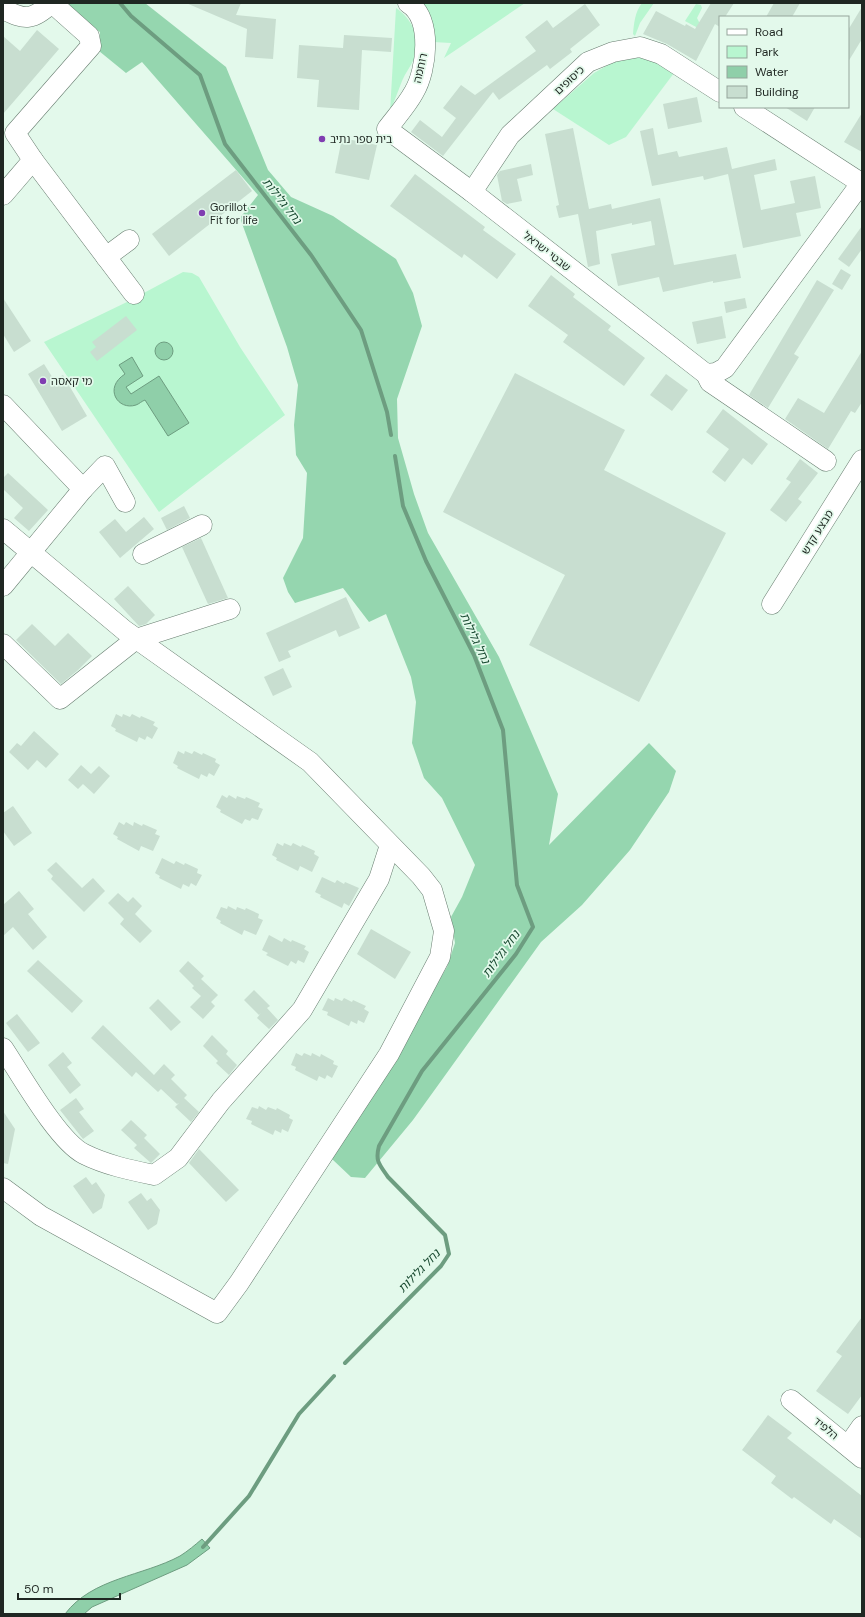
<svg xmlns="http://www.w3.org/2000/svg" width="865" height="1617" viewBox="0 0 865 1617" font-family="'DM Sans','Noto Sans Hebrew',sans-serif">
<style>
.green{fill:#b8f6d0}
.forest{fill:#95d6af}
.water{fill:#8fcfa9;stroke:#6d9d80}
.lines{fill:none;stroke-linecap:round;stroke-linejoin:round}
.stream{stroke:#6d9d80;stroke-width:4}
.building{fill:#c8ded0}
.minor-casing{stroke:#687d70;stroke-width:21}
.minor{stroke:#fff;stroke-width:20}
.poi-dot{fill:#803db1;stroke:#e3f9eb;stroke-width:1.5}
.labels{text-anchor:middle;stroke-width:3.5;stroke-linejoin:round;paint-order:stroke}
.street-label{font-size:11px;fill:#1f2722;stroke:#e3f9eb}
.poi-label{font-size:11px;fill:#1f2722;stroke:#e3f9eb;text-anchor:start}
.water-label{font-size:12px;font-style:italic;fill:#1a4b32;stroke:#e3f9eb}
</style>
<rect width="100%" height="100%" fill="#e3f9eb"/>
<!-- green -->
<g class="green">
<path d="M423,3h102l-81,55 7,-15 -18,-1 -3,-28z"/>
<path d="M642,3h12l-14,20 -5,13 -2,-2c1,-11 2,-22 9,-31z"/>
<path d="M696,4l5,1 1,3 -5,10 2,4 12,8 -2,4 -24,-13z"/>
<path d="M396,8c17,12 25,30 18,51 -3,7 -9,14 -12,22 -4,10 -8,21 -12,31z"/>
<path d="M637,55l40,14 -51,68 -17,8 -56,-36 41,-36 21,-12z"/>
<path d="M183,272l9,1 7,4 41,70 45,68 -126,97 -115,-170 83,-40z"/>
</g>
<!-- forest -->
<path class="forest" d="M64,3h81l81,64 42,103 23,27 42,19 63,43 17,34 9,33 -25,73 1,39 16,56 14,39 71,124 59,137 -9,51 100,-102 27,28 -7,21 -39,58 -48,55 -41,37 -128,178 -48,58 -14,-1 -19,-18 115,-192 8,-24 -4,-26 11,-20 13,-32 -33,-67 -18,-20 -12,-35 4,-41 -5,-25 -25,-63 -17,8 -26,-34 -48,15 -7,-11 -5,-14 20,-40 4,-65 -11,-18 -2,-30 4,-40 -11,-38 -47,-129 18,-23 -116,-133 -16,11 -27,-22 1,-19 -37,-26z"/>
<!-- water -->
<g class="water">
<circle cx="164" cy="351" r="9"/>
<path d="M132,357l11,19 -17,11 5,7 28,-18 30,47 -21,13 -23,-36c-3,1 -6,4 -9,5 -18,6 -33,-17 -11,-31l-6,-9z"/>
<path d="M202,1539l8,9 -23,17 -95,42 -8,7h-19c27,-36 78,-38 115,-58 8,-5 15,-11 22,-17z"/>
</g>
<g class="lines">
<!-- stream -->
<g class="stream">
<path d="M120,3l11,13 69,59 25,69 86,111 50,75 26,82 4,23"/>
<path d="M345,1363l96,-97 8,-12 -4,-19 -57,-58c-9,-13 -13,-16 -9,-31l43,-75 94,-117 17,-27 -16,-42 -14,-155 -29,-75 -48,-94 -23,-55 -8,-50"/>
<path d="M203,1547l46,-51 50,-82 35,-38"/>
</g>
</g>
<!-- building -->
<g class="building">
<path d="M186,3h55l-5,12 40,4 -3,40 -28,-2 2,-28z"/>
<path d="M711,3h23l-9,14h-5v10l-5,-3 -19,37 -29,-17 -24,-10 13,-23 29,15 1,-2 9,5z"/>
<path d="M774,3h26l-8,14h-26z"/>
<path d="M585,4l15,21 -30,24 2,3 -22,17 -3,-4 -48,35 -6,-8 -50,64 -32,-24 9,-12 22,17 14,-19 -13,-10 18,-23 14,10 61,-44 -11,-14 22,-17 6,8z"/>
<path d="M862,7v32l-14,23v-32z"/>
<path d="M37,30l22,19 -56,65v-78l17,15z"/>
<path d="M344,35l48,3 -1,14 -29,-2 -3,60 -42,-3 2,-27 -22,-2 2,-33 44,3z"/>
<path d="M697,97l5,25 -34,7 -5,-25z"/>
<path d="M785,107h30l-8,14z"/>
<path d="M862,113v39l-18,-10z"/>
<path d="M573,128l16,81 22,-5 1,5 48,-11 14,67 62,-11 5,24 -28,5v-2l-50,11 -4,-15 -41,9 -7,-32 44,-9 -4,-24 -19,4v-2l-36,8 4,33 -12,3 -10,-53 -19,4 -3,-12 3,-1 -14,-71z"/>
<path d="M653,128l5,27 19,-4 2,6 48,-10 5,22 43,-10 2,11 -23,5 7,35 34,-7 -5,-22 25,-5 6,32 -25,5 5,23 -58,12 -15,-74 -24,6 -1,-4 -51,10 -12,-55z"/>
<path d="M342,138l35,7 -8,35 -34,-7z"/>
<path d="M531,164l2,11 -16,4 5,22 -15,3 -5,-3 -5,-26 3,-4z"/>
<path d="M236,170l16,21 -83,65 -17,-22z"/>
<path d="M415,174l70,53 -2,3 33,24 -19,25 -33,-25 -2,4 -72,-52z"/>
<path d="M862,226v23l-13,18 -11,-8z"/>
<path d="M841,269l10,6 -9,15 -10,-6z"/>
<path d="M551,275l24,19 -2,3 38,29 -3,4 37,28 -21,28 -61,-44 5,-7 -40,-29z"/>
<path d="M817,280l17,10 -40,64 5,3 -31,51 -19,-13z"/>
<path d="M3,298l28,43 -17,11 -11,-18z"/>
<path d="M745,298l2,10 -21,5 -2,-11z"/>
<path d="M126,316l11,14 -40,31 -7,-9 6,-5 -4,-5z"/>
<path d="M722,316l4,22 -29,6 -5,-22z"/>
<path d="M862,351v51l-7,11 -4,-2 -23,38 -43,-30 13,-21 26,15z"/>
<path d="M44,364l10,16 9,-5 24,41 -25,15 -34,-57z"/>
<path d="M515,373l110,57 -21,40 122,63 -87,169 -110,-57 36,-70 -122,-63z"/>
<path d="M666,374l22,16 -16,21 -22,-16z"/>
<path d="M723,409l45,35 -16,21 -9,-7 -18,24 -13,-10 17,-23 -23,-17z"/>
<path d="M800,459l18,14 -20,26 4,3 -16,20 -16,-12 21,-28 -5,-3z"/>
<path d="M8,473l40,37 -19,21 -15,-13 9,-10 -20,-19v-11z"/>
<path d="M184,506l6,12 -23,12 -6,-12z"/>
<path d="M144,517l10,12 -34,29 -21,-26 16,-13 11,13z"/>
<path d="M201,538l27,60 -20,6 -26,-57z"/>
<path d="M128,586l27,29 -9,9 -7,2 -25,-27z"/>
<path d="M346,597l14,31 -21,9 -3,-7 -48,21 3,6 -12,5 -13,-29z"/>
<path d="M32,624l23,22 13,-13 24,23 -14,14 -17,14 -45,-44z"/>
<path d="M283,668l9,19 -19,9 -9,-19z"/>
<path d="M116,714l6,3 1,-3 7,3 2,-3 8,4 1,-2 14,6 -2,3 5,3 -6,11 -5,-3 -2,4 -6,-3 -2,5 -22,-11 1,-2 -5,-3z"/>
<path d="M34,731l25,23 -13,14 -9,-8 -9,10 -19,-18 8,-9 4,3z"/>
<path d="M178,751l6,3 1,-3 7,3 2,-3 8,4 1,-2 13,6 -1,3 5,3 -6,11 -5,-3 -2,4 -6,-3 -2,5 -22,-11 1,-2 -5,-3z"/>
<path d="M81,765l10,9 8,-8 11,10 -16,18 -11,-10 -5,5 -10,-9z"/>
<path d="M222,795l5,3 2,-3 7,4 1,-3 8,3 1,-2 14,6 -2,4 5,2 -5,11 -6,-2 -2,3 -5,-2 -3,5 -22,-12 1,-2 -5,-3z"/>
<path d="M13,806l19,27 -18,13 -11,-15v-18z"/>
<path d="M119,822l5,3 2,-3 7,4 1,-4 8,4 1,-2 14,6 -2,4 5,2 -7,15 -12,-5 -2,5 -22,-12 1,-2 -5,-3z"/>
<path d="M277,843l6,3 1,-3 7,3 2,-3 8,4 1,-2 13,6 -1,3 5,3 -7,15 -12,-6 -2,5 -22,-11 1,-2 -5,-3z"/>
<path d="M162,858l12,6 2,-3 8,4 1,-2 13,6 -1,4 5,2 -6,11 -5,-3 -2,4 -6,-3 -2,5 -22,-11 1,-2 -5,-3z"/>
<path d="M56,862l26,26 11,-10 12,13 -21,21 -33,-33 2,-3 -6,-6z"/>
<path d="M322,877l13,6 2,-3 7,4 1,-2 14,6 -10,18 -5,-3 -2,5 -22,-11 1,-2 -6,-3z"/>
<path d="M19,891l15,18 -6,5 19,23 -14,13 -20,-23 -10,9v-31z"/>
<path d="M118,893l10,9 5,-5 9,9 -7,8 17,17 -12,12 -20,-19 4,-5 -16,-16z"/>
<path d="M228,906l8,4 1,-3 8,3 1,-2 13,6 -1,4 5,2 -7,15 -12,-5 -2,5 -22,-12 1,-2 -5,-3 5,-11 6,2z"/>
<path d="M371,929l40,23 -16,27 -38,-25z"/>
<path d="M269,935l13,7 2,-4 7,4 1,-2 14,6 -2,3 5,3 -5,11 -6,-3 -2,4 -5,-3 -3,5 -22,-11 2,-2 -6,-3z"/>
<path d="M38,960l45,41 -11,12 -45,-42z"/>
<path d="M188,961l16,15 -3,3 17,16 -7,7 4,4 -12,13 -13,-12 11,-11 -9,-8 2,-2 -15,-15z"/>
<path d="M254,990l16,16 -3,2 11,12 -9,9 -12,-11 4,-5 -2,2 -15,-15z"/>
<path d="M328,998l6,3 1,-3 7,3 2,-3 8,4 1,-2 13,6 -2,3 5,3 -5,11 -6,-3 -1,4 -6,-3 -2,5 -22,-11 1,-3 -6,-2z"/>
<path d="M158,999l23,23 -10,9 -22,-23z"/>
<path d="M17,1014l23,29 -12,9 -22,-29z"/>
<path d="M103,1025l51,50 10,-11 11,11 -4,4 16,16 -3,3 15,14 -8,10 -16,-15 4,-4 -2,1 -16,-15 -3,3 -22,-20 -4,5 -41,-39z"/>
<path d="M212,1035l16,16 -2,3 11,11 -8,10 -13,-12 2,-2 -15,-15z"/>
<path d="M63,1052l9,11 -5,4 14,18 -11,9 -22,-29z"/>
<path d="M296,1053l6,3 2,-3 7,3 1,-3 8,4 1,-3 13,7 -1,3 5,2 -6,12 -5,-3 -2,4 -6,-3 -2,5 -22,-11 1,-3 -5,-2z"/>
<path d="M76,1098l8,11 -5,3 15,19 -11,8 -23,-29z"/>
<path d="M259,1106l7,4 2,-3 8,3 1,-2 13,7 -1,3 4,2 -5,12 -6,-3 -1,4 -6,-3 -2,5 -22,-11 1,-3 -6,-2 6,-12 6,2z"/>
<path d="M3,1111l12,18 -7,35 -5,-1z"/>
<path d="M131,1120l16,15 -3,3 16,16 -9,9 -17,-15 3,-3 -16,-15z"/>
<path d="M199,1149l40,41 -13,12 -37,-39z"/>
<path d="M86,1177l6,8 4,-3 9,13 -3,13 -9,6 -20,-28z"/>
<path d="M141,1193l6,8 4,-3 9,12 -3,14 -9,6 -20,-28z"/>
<path d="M862,1317v78l-14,19 -32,-23 26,-35 -6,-4z"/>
<path d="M768,1415l24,18 -5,5 75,58v43l-28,-20 -3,5 -37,-27 -2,2 -21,-16 5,-7 -34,-26z"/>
</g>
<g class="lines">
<defs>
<g id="minor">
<path d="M408,3c25,15 19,67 6,89 -7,13 -18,25 -27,37l85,63 234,182 4,8 116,79"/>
<path d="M3,9c23,12 29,11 49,-6l37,33 2,10 -76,87 18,27 -30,35"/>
<path d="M744,107l117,76"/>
<path d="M33,160l101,134"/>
<path d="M472,192l38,-57 78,-73 25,-10 27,-5 21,7 59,38"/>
<path d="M106,257l23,-17"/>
<path d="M706,374l10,-1 9,-5 137,-186"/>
<path d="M3,405l80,84 -80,97"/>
<path d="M83,489l22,-23 20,36"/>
<path d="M3,529l121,101 186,132 111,114 11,14 12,41 -4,26 -51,97 -150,229 -22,30 -176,-97 -38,-28"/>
<path d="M143,554l59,-29"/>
<path d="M772,604l90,-144"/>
<path d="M3,644l57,55 76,-60 94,-30"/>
<path d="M3,1048c18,27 55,93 81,106 22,11 46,16 70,21l24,-17 43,-57 81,-91 77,-131 11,-34"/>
<path d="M791,1400l71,58"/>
<path d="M848,1446l14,-20"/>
</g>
</defs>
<!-- minor casing -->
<use href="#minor" class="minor-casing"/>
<!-- minor -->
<use href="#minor" class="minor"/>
</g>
<!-- markers -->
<g class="poi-dot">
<circle cx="322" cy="139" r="4"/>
<circle cx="202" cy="213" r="4"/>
<circle cx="43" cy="381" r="4"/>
</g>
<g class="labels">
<!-- street labels -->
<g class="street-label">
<text transform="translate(420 68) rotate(-77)" y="4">רוחמה</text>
<text transform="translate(569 80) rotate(-43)" y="4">כיסופים</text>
<text transform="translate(547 251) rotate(38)" y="4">שבטי ישראל</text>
<text transform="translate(817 532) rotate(-58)" y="4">מבצע קדש</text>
<text transform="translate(826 1428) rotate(39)" y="4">הלפיד</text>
</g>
<!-- poi labels -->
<g class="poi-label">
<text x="330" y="143">בית ספר נתיב</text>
<text x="210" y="211">Gorillot -<tspan x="210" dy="13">Fit for life</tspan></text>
<text x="51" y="385">מי קאסה</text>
</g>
<!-- water labels -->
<g class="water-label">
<text transform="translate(282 201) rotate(52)" y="4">נחל גלילות</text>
<text transform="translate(475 638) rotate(65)" y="4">נחל גלילות</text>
<text transform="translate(501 954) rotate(-54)" y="4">נחל גלילות</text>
<text transform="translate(419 1271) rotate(-46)" y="4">נחל גלילות</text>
</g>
</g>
<!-- border -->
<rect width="865" height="1617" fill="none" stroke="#1f2722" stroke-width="8"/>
<!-- legend -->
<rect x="719" y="16" width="130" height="92" fill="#e3f9eb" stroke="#95a59b"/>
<rect x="727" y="29" width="20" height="6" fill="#ffffff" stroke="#95a59b"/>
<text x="755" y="36" font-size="12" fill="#1f2722">Road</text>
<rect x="727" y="46" width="20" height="12" fill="#b8f6d0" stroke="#95a59b"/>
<text x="755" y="56" font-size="12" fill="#1f2722">Park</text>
<rect x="727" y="66" width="20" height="12" fill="#8fcfa9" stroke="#95a59b"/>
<text x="755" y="76" font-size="12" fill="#1f2722">Water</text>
<rect x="727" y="86" width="20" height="12" fill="#c8ded0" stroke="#95a59b"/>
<text x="755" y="96" font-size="12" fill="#1f2722">Building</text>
<!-- scale -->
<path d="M18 1593v6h102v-6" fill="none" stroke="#1f2722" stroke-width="2"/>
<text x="24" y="1593" font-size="12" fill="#1f2722" stroke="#e3f9eb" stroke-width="3" paint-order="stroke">50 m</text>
</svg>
